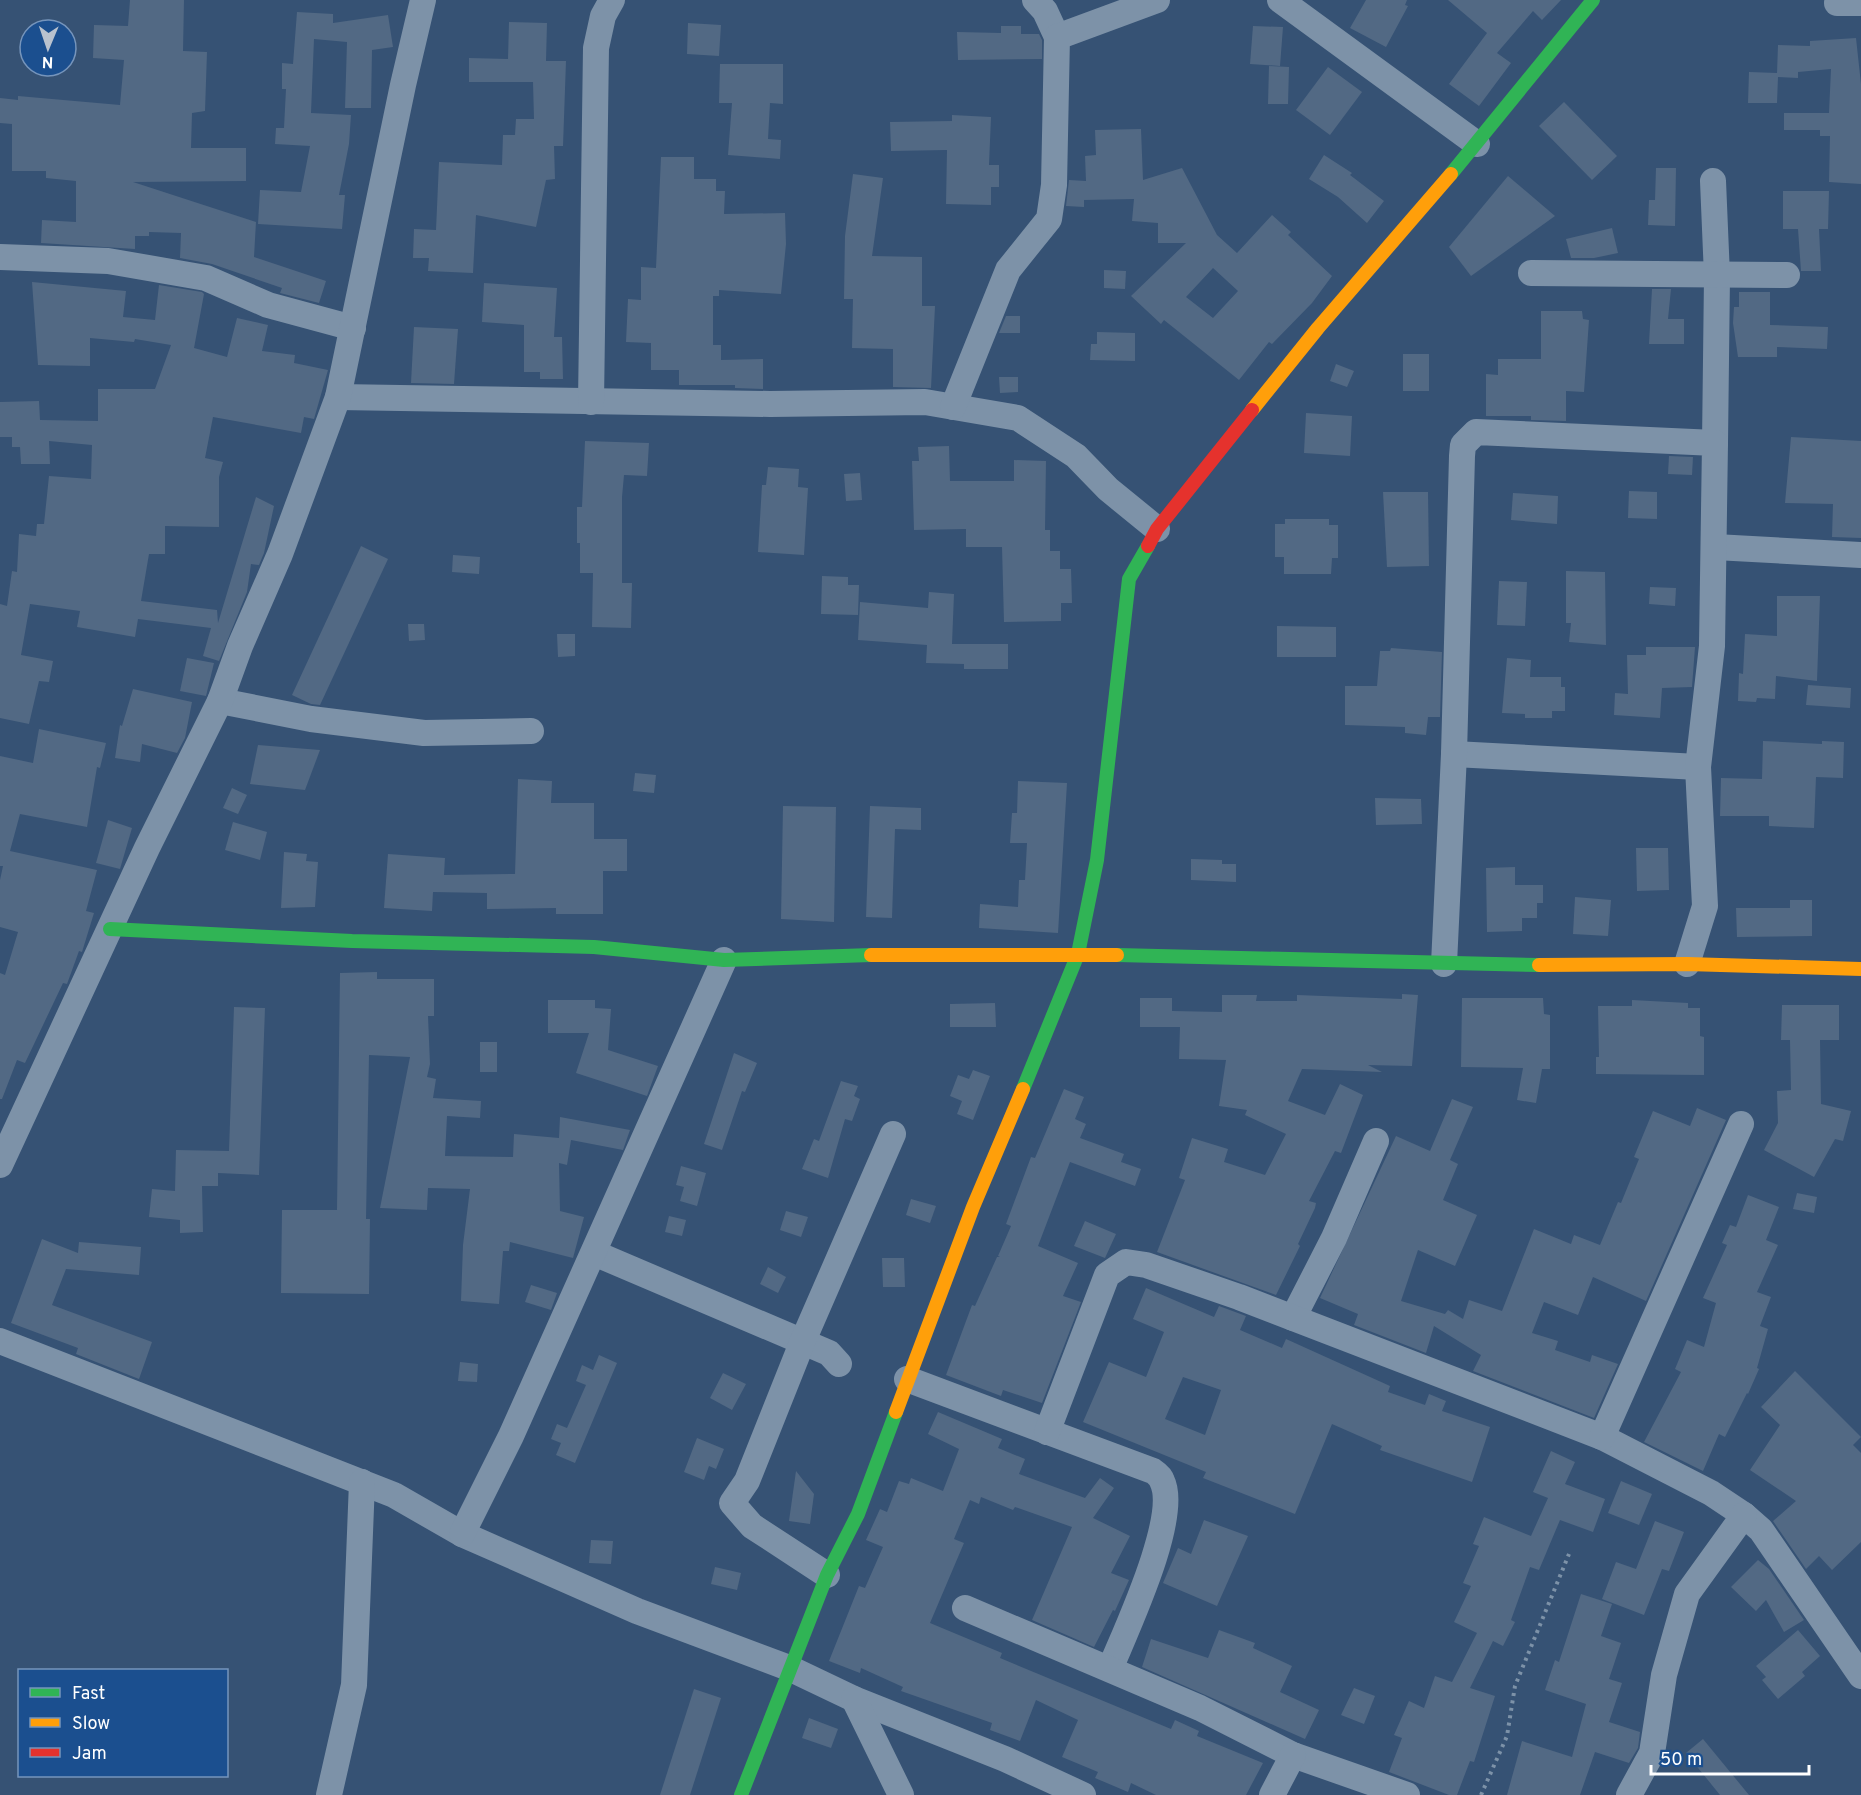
<svg xmlns="http://www.w3.org/2000/svg" width="1861" height="1795" viewBox="0 0 1861 1795" font-family="Overpass,sans-serif">
<style>
.building{fill:#526984;fill-rule:evenodd}
.lines{fill:none;stroke-linecap:round;stroke-linejoin:round}
.path{stroke:#7d92a8;stroke-width:4;stroke-dasharray:3 4.5;stroke-linecap:butt}
.street{stroke:#7d92a8;stroke-width:26}
.fast{stroke:#30b455;stroke-width:14}
.slow{stroke:#ff9f0a;stroke-width:14}
.jam{stroke:#e5322d;stroke-width:14}
</style>
<rect width="100%" height="100%" fill="#365274"/>
<!-- building -->
<g class="building">
<path d="M130,0h54l-1,51 24,1 -2,59 -13,2 -1,35h55v33l-113,1 123,40 -2,35 72,24 -7,22 -39,-10 2,-5 -70,-24 -32,-6 1,-25 -32,-1v4h-14v13l-94,-6 1,-23 34,2v-41l-30,-3v-7h-34v-47l-12,-1v-25l18,2v-4l102,9 4,-45 -31,-2 1,-33 34,1z"/>
<path d="M1366,0h41l-2,5 3,1 -22,41 -36,-19z"/>
<path d="M1448,0h113l-19,20 -9,-9 -36,42 14,10 -32,43 -30,-22 38,-51z"/>
<path d="M297,12l36,2v9l55,-8 5,32 -21,3 -1,58h-26l2,-66 -33,-3 -3,74 40,2 -2,29 -10,51h6l-3,34 -84,-5 2,-34 41,2 9,-46 -35,-2 1,-16h8l2,-39h-4v-26l11,1z"/>
<path d="M509,22l38,1 -1,38h20l-3,85h-9l1,33 -9,1 -10,47 -60,-12 -3,58 -45,-2 1,-13h-16l1,-29 22,1 3,-68 63,3 1,-30h12l1,-16h18l-1,-37h-64v-24l39,1z"/>
<path d="M688,23l33,2 -2,31 -32,-2z"/>
<path d="M1001,26h20v8h18l3,6v19l-84,1 -1,-28 44,1z"/>
<path d="M1253,26l30,1 -3,39 -30,-2z"/>
<path d="M1856,38l5,46v100l-32,-2 1,-46h-10v-6h-36v-17h45l2,-44 -33,3v6l-20,-1 -1,26h-29l1,-31 28,1 1,-28 32,1v-5z"/>
<path d="M720,64h63v40l-13,-1 -2,36 13,1 -1,19 -52,-4 4,-52h-13z"/>
<path d="M1269,66l20,1 -1,37h-20z"/>
<path d="M1328,67l34,25 -32,43 -34,-25z"/>
<path d="M1564,102l53,54 -25,24 -53,-54z"/>
<path d="M952,115l39,2 -2,48h10v22h-8v18l-45,-1 1,-54 -56,1 -1,-29 62,-1z"/>
<path d="M1141,129l2,51 39,-12 35,67 20,18 35,-38 19,17 -3,3 44,41 -20,27 -40,41 -3,-2 -30,38 -75,-60 -3,4 -30,-28 55,-53h-28v-20l-26,-2 2,-22 -50,1v7l-18,-1 3,-26 17,1 -1,-25 11,-1 -1,-25zM1213,268l25,23 -25,27 -27,-21z"/>
<path d="M1324,155l28,18 -2,2 34,26 -17,22 -29,-26 -29,-18z"/>
<path d="M661,157h33v22h22v12h9l-1,23 61,-1 1,31 -5,50 -62,-4v6h-6v49h8v15l42,-1v30l-28,-1v-3h-56v-15h-28v-27l-25,-1 2,-43 13,1v-33l15,1z"/>
<path d="M1656,168h20l-1,58 -27,-1 1,-25h6z"/>
<path d="M853,174l30,4 -11,78 50,1v49h13l-4,82 -38,-1v-38l-41,-1 1,-49h-9l1,-63z"/>
<path d="M1508,176l47,40 -84,60 -22,-29z"/>
<path d="M1783,191h46l-1,38h-9l2,42h-20l-3,-42h-15z"/>
<path d="M1612,228l6,25 -24,5h-23l-5,-19z"/>
<path d="M1104,270l22,1 -1,18 -21,-1z"/>
<path d="M32,282l94,9 -3,26 32,3 4,-35 43,7 2,2 -10,54 33,9 10,-39 31,7 -6,26 33,4 -1,8 34,7 -14,49 -10,-2 -3,16 -88,-16 -8,41 18,4 -4,15v50l-54,-1v28h-16l-8,47 76,9 1,13 38,-126 18,9 -10,47 -5,12 -8,-1 -4,28 -28,69 -16,-5 8,-28 -73,-9 -3,18 -58,-10 3,-16 -50,-7 -9,51 32,6 -4,21 -10,-1 -10,43 -29,-6v-114l7,2 5,-35 5,1 2,-38 17,2 1,-12h7l5,-48 42,3 1,-34 -43,-4 1,23h-29l-1,-17h-8v-10h-12v-35l39,-1 1,19 58,1v-32h57l16,-44 -36,-6 -1,3 -44,-4v28l-52,-1z"/>
<path d="M484,283l73,5 -3,49h8l1,42h-23v-7h-16v-47l-42,-3z"/>
<path d="M1652,289h19l-3,30h16v25h-35z"/>
<path d="M1739,292h31v33l58,2 -1,22 -50,-2v10h-39l-5,-34 1,-16h5z"/>
<path d="M1541,311h41l1,8 6,1 -5,72 -18,-1v30l-35,-1v-4h-45v-42l12,1v-16h43z"/>
<path d="M1006,316h14v17h-21z"/>
<path d="M414,327l44,2 -4,55 -43,-1z"/>
<path d="M1097,332l38,1v28l-45,-1 1,-16h6z"/>
<rect x="1403" y="354" width="26" height="37"/>
<path d="M1336,364l18,7 -7,16 -17,-6z"/>
<path d="M999,377h19v15l-18,1z"/>
<path d="M1306,413l46,3 -2,40 -46,-3z"/>
<path d="M1791,437l70,4v97l-29,-1 1,-33 -48,-1z"/>
<path d="M585,441l64,2 -2,33 -23,-1 -2,22v86h10l-1,45 -39,-1 1,-54h-13v-30h-3v-36h5z"/>
<path d="M949,446l1,35h64v-21l32,1 -1,69h5v21h10v18h11l1,34h-11v18l-57,1 -2,-75h-36v-18l-52,1 -2,-69h7l-1,-14z"/>
<path d="M1669,456l24,1 -1,18 -24,-1z"/>
<path d="M768,467l31,2 -1,18 10,1 -4,67 -46,-3 4,-67h4z"/>
<path d="M860,473l2,27 -16,1 -2,-27z"/>
<path d="M1629,491l28,1v27l-29,-1z"/>
<path d="M1383,492h45l1,74 -42,1z"/>
<path d="M1513,493l45,3 -1,28 -46,-4z"/>
<path d="M1285,519h44v6h9v33h-6l-1,16h-47v-17h-9v-33h10z"/>
<path d="M361,546l27,13 -68,146 -9,-1 -19,-9z"/>
<path d="M453,555l27,2 -1,17 -27,-2z"/>
<path d="M1566,571l39,1 1,73 -37,-3 2,-19h-5z"/>
<path d="M822,576l26,1v8h11l-1,30 -37,-1z"/>
<path d="M1499,581l28,1 -2,44 -28,-1z"/>
<path d="M1650,587l26,1 -1,18 -26,-2z"/>
<path d="M929,592l25,2 -2,50h56v25h-44v-5l-38,-1 1,-18 -69,-5 2,-38 68,6z"/>
<path d="M1777,596h43l-3,85 -41,-5 -1,23 -18,-1 -1,4 -18,-1 1,-28 4,1 2,-40 32,2z"/>
<path d="M408,624h16l1,16 -16,1z"/>
<path d="M1277,626l59,1v30h-59z"/>
<path d="M557,634h18v22l-17,1z"/>
<path d="M1646,647h49l-3,40 -30,1 -2,30 -46,-3 1,-22 13,1 -1,-39h19z"/>
<path d="M1391,648l51,4 -2,65h-12l-2,18 -21,-2v-6l-60,-2v-39h32l3,-35h10z"/>
<path d="M187,658l27,5 -8,33 -26,-5z"/>
<path d="M1507,658l24,2 -1,17h31v10h4v24h-13v7h-27v-4l-23,-1z"/>
<path d="M1808,685l43,3 -1,20 -44,-3z"/>
<path d="M133,689l59,13 -7,36 -8,15 -35,-9 -2,18 -25,-4 5,-33 2,1z"/>
<path d="M39,729l67,14 -6,25 -3,-1 -10,60 -67,-13 -10,37 87,19 -11,41 8,2 -12,39 -3,-1 -12,33 -4,-1 -38,80 -8,-3 -15,39h-2v-126l5,2 13,-43 -18,-5v-47l3,-14h-3v-110l33,7z"/>
<path d="M1763,741l59,3v-3l22,1 -1,36 -27,-1 -2,51 -45,-2v-10h-49l1,-38 41,1z"/>
<path d="M258,745l62,5 -15,40 -55,-6z"/>
<path d="M635,773l21,2 -2,18 -21,-2z"/>
<path d="M518,779l34,2 -1,22h43v36h33v32h-24v43h-47v-6l-69,1v-16l-54,-1 -1,19 -48,-3 4,-54 57,4 -1,17 71,-1z"/>
<path d="M1018,781l49,2 -9,150 -79,-5 1,-24 38,3 1,-27h6l2,-37h-17l2,-30h5z"/>
<path d="M232,788l15,7 -9,19 -15,-6z"/>
<path d="M1375,798l46,1 1,25 -46,1z"/>
<path d="M783,806l53,1 -2,115 -53,-3z"/>
<path d="M870,806l51,2v22l-26,-1 -3,89 -26,-1z"/>
<path d="M108,820l24,8 -12,41 -24,-6z"/>
<path d="M233,822l34,10 -7,28 -35,-10z"/>
<path d="M1636,848h32l1,42 -32,1z"/>
<path d="M284,852l23,2 -1,7 12,1 -3,45 -34,1z"/>
<path d="M1191,859l31,1v4h14v18l-45,-2z"/>
<path d="M1515,867v18h28v18h-6v15h-15v13l-35,1 -1,-64z"/>
<path d="M1575,897l36,3 -3,36 -35,-2z"/>
<path d="M1790,900h22v36l-75,1 -1,-29h54z"/>
<path d="M377,972v7h57v37h-6l2,48 -3,13 9,2 -3,19 48,3 -1,17 -33,-2 -2,40 68,1 1,-23 45,4 1,-21 70,13 -7,20 -52,-10 -4,25 -8,-2 1,48 24,6 -11,41 -63,-16 -1,9h-6l-4,53 -38,-3 2,-56 7,-56 -42,-1 -1,22 -47,-2 30,-151 -41,-2 -3,164h4l-1,75 -88,-1 1,-83h55l3,-237z"/>
<path d="M1402,994l16,1 -6,71 -44,-1 14,7 -80,-3 -14,32 37,14 15,-31 23,11 -22,58 -6,-2 -26,50 7,2 -1,5 -17,36 2,2 -24,49 -119,-43 28,-72 -6,-2 13,-40 36,11 -4,13 41,13 21,-41 -41,-19 2,-5 -28,-4 7,-46 -47,-1 1,-32h-40v-29h32v13l50,1v-17h35l-1,6h41v-6l105,4z"/>
<path d="M1462,998h81l1,16 6,1v54h-8l-6,34 -19,-3 6,-32 -62,-1z"/>
<path d="M548,1000h47v8l16,1 -3,41 50,16 -11,30 -71,-23 13,-40h-41z"/>
<path d="M1632,1000l56,3v5h12v28l4,1v38l-108,-1v-17h3l-1,-51h34z"/>
<path d="M995,1003l1,24h-46v-23z"/>
<path d="M1782,1005h57v35h-19l1,64 30,7 -8,30 -8,-2 -21,38 -50,-27 14,-27 -1,-32 14,-1 -1,-50h-9z"/>
<path d="M234,1007l31,1 -6,167 -41,-2v13h-16l1,46 -23,1v-13l-31,-3 3,-28 23,2 1,-41 53,1z"/>
<rect x="480" y="1042" width="17" height="30"/>
<path d="M734,1053l23,10 -12,29 -3,-1 -20,59 -18,-6z"/>
<path d="M973,1070l17,6 -17,44 -16,-6 5,-13 -12,-5 8,-21 11,4z"/>
<path d="M841,1081l17,5 -4,10 6,3 -8,22 -7,-2 -17,59 -26,-9 12,-30 5,2z"/>
<path d="M1064,1089l20,8 -9,22 11,5 -6,14 44,16 -3,8 20,7 -6,17 -65,-24 -32,84 40,17 -15,33 18,6 -39,101 -39,-13 -2,6 -55,-21 26,-70 3,1 22,-49h3l-2,-1 13,-30 -5,-2 25,-67 4,1z"/>
<path d="M1452,1099l21,8 -23,53 8,4 -15,36 34,15 -22,51 -37,-16 -17,51 44,13 3,-4 15,9 6,-19 33,11 32,-82 37,15 3,-9 26,10 18,-43 3,1 18,-44 -5,-2 19,-46 37,15 7,-18 29,12 -80,181 -53,-24 -15,38 -34,-13 -12,31 26,8 -3,9 35,12 2,-7 26,9 -24,54 -121,-47 8,-16 -47,-29 -8,27 -72,-28 4,-11 -38,-16 76,-162 34,15z"/>
<path d="M681,1166l25,7 -9,33 -17,-5 4,-14 -8,-2z"/>
<path d="M1797,1193l20,4 -3,16 -21,-4z"/>
<path d="M1748,1195l31,12 -13,33 12,5 -21,47 14,5 -11,29 8,3 -11,39 2,1 -11,25 -1,-1 -22,44 -6,-3 -16,37 -59,-29 37,-70 -6,-3 12,-29 17,7 12,-44 -13,-5 24,-53 -5,-2 8,-18 6,2z"/>
<path d="M911,1199l25,7 -6,17 -24,-8z"/>
<path d="M786,1211l22,6 -7,20 -21,-7z"/>
<path d="M669,1216l17,4 -4,16 -17,-4z"/>
<path d="M1085,1221l31,13 -11,24 -31,-12z"/>
<path d="M42,1239l36,14 1,-11 62,5 -2,28 -73,-6 -14,36 100,37 -13,37 -63,-25 2,-6 -67,-25z"/>
<path d="M882,1258h22l1,29h-22z"/>
<path d="M768,1267l18,10 -8,16 -18,-9z"/>
<path d="M531,1285l26,8 -6,17 -26,-8z"/>
<path d="M1146,1288l68,29 5,-11 27,10 -6,14 42,18 4,-9 104,47 -2,6 37,13 4,-11 17,7 -4,10 48,16 -18,55 -92,-32 2,-4 -50,-22 -37,90 -92,-36 3,-6 -123,-50 26,-60 37,15 18,-45 -31,-13zM1183,1377l38,13 -16,45 -40,-16z"/>
<path d="M599,1355l18,8 -42,100 -19,-8 5,-12 -10,-4 6,-15 10,4 19,-43 -10,-4 6,-16 11,5z"/>
<path d="M460,1362l18,2 -1,18 -19,-1z"/>
<path d="M1795,1371l66,66 -8,8 8,8v89l-29,28 -13,-14 -13,13 -33,-48 23,-20 -46,-31 30,-45 -19,-18z"/>
<path d="M723,1373l23,11 -14,26 -22,-12z"/>
<path d="M938,1412l64,27 -4,9 27,11 -6,15 66,24 15,-20 14,10 -21,30 37,18 -19,37 18,7 -14,31 -2,-1 -19,37 -62,-27 40,-93 -57,-20 -2,3 -32,-13 -2,7 -9,-4 -16,39 10,4 -34,80 72,30 -2,5 89,37 82,34 4,-9 24,11 -2,5 66,27 -17,32h-90l-25,-12 -3,9 -33,-14 3,-6 -36,-15 16,-37 -42,-20 -16,41 -30,-11 2,-7 -91,-32 2,-4 -42,-19 -1,5 -31,-12 30,-75 6,2 18,-41 -17,-7 14,-31 7,3 12,-31 10,3 2,-6 32,13 16,-42 -31,-15z"/>
<path d="M697,1438l27,11 -8,20 -7,-3 -5,14 -20,-8z"/>
<path d="M1551,1451l24,11 -10,22 40,15 -12,33 -33,-12 -21,50 -9,-3 -19,53 4,2 -12,24 -10,-5 -23,47 25,8 -21,66 -4,-1 -13,34h-8l-60,-23 13,-34 -8,-3 15,-34 15,7 11,-32 17,6 25,-49 -23,-11 17,-36 -8,-3 16,-37 -6,-2 11,-27 47,19 17,-38 -15,-6z"/>
<path d="M796,1471l18,23 -4,30 -21,-3z"/>
<path d="M1621,1481l31,13 -13,31 -31,-12z"/>
<path d="M1204,1520l44,16 -31,70 -54,-23 15,-35 13,6z"/>
<path d="M1655,1521l29,11 -15,39 -7,-2 -18,46 -42,-16 14,-37 20,7z"/>
<path d="M591,1540l22,1 -2,23 -22,-1z"/>
<path d="M1758,1560l11,9 35,51 -20,12 -18,-32 -10,11 -25,-24z"/>
<path d="M715,1567l26,6 -4,17 -26,-6z"/>
<path d="M1581,1594l31,10 -11,32 20,7 -12,36 13,4 -13,39 31,10 -2,16 -9,15 -34,-11 -15,43h-73l15,-54 50,16 14,-53 -41,-14 10,-30 4,2z"/>
<path d="M1219,1630l36,13 -2,5 39,18 -12,26 39,18 -14,29 -163,-72 9,-28 57,19z"/>
<path d="M1798,1630l22,26 -18,16 3,4 -27,23 -16,-19 4,-3 -10,-11z"/>
<path d="M1354,1688l21,8 -11,28 -23,-9z"/>
<path d="M694,1689l27,9 -31,97h-30z"/>
<path d="M809,1718l29,11 -7,19 -29,-10z"/>
<path d="M1703,1739l46,56h-29l-34,-42z"/>
</g>
<g class="lines">
<!-- path -->
<path class="path" d="M1481,1795l26,-59 8,-50 54,-132"/>
<!-- street -->
<g class="street">
<path d="M1035,0l10,11 12,26"/>
<path d="M1280,0l197,144"/>
<path d="M1837,3h24"/>
<path d="M1713,181l4,95 -2,167"/>
<path d="M0,257l108,4 98,17 62,27 85,23"/>
<path d="M1531,273l256,2"/>
<path d="M338,397l432,7 155,-2 93,16 58,38 32,33 49,40"/>
<path d="M591,402l5,-354 7,-32 9,-16"/>
<path d="M953,407l55,-137 41,-51 5,-34 3,-148 100,-37"/>
<path d="M1715,547l146,8"/>
<path d="M220,701l91,18 113,14 107,-2"/>
<path d="M1454,754l244,13"/>
<path d="M1444,964l10,-210 8,-298 1,-11 13,-13 239,11 -3,203 -14,121 7,139 -18,58"/>
<path d="M0,1165l147,-317 73,-147 20,-55 40,-92 58,-157 65,-312 20,-85"/>
<path d="M594,1253l235,100 10,11"/>
<path d="M1293,1318l41,-80 42,-97"/>
<path d="M0,1341l394,154 68,39 175,77 152,57 65,31 151,60 78,36"/>
<path d="M907,1379l246,92c3,2 8,6 9,10 18,36 -37,151 -52,188"/>
<path d="M1047,1432l60,-157 19,-13 20,3 93,32 363,140 109,56 33,22 17,15 100,146"/>
<path d="M1602,1437l139,-313"/>
<path d="M462,1534l49,-98 213,-476"/>
<path d="M827,1575l-75,-49 -20,-23 15,-22 55,-138 91,-209"/>
<path d="M965,1608l235,100 93,47 114,40"/>
<path d="M854,1699l47,96"/>
<path d="M329,1795l25,-110 8,-203"/>
<path d="M1272,1795l21,-40"/>
<path d="M1629,1795l23,-42 12,-78 23,-81 57,-79"/>
</g>
<!-- fast -->
<g class="fast">
<path d="M1451,174l142,-174"/>
<path d="M110,929l242,12 242,6 130,13 147,-5"/>
<path d="M1117,955l422,10"/>
<path d="M1023,1089l55,-135 19,-94 32,-281 19,-33"/>
<path d="M741,1795l86,-220 31,-61 38,-102"/>
</g>
<!-- slow -->
<g class="slow">
<path d="M1252,410l66,-82 133,-154"/>
<path d="M871,955h246"/>
<path d="M1539,965l148,-1 174,5"/>
<path d="M896,1412l77,-205 50,-118"/>
</g>
<!-- jam -->
<path class="jam" d="M1148,546l9,-17 95,-119"/>
</g>
<!-- legend -->
<rect x="18" y="1669" width="210" height="108" fill="#1b4f8f" stroke="#7695bc" stroke-width="1.5"/>
<rect x="30" y="1688" width="30" height="9" fill="#30b455" stroke="#7695bc" stroke-width="1.5"/>
<text x="72" y="1699" font-size="18" fill="#ffffff">Fast</text>
<rect x="30" y="1718" width="30" height="9" fill="#ff9f0a" stroke="#7695bc" stroke-width="1.5"/>
<text x="72" y="1729" font-size="18" fill="#ffffff">Slow</text>
<rect x="30" y="1748" width="30" height="9" fill="#e5322d" stroke="#7695bc" stroke-width="1.5"/>
<text x="72" y="1759" font-size="18" fill="#ffffff">Jam</text>
<!-- north arrow -->
<g transform="translate(48 48) rotate(182)"><circle r="28" fill="#1b4f8f" stroke="#7695bc" stroke-width="1.5"/>
<path d="M0-4.5L10 22L0 15L-10 22Z" fill="#b9c2ce"/>
<text y="-9" font-size="16" font-weight="bold" text-anchor="middle" fill="#ffffff">N</text>
</g>
<!-- scale -->
<path d="M1651 1765v9h158v-9" fill="none" stroke="#ffffff" stroke-width="3"/>
<text x="1660" y="1765" font-size="18" fill="#ffffff" stroke="#1b4f8f" stroke-width="4.5" paint-order="stroke">50 m</text>
</svg>
